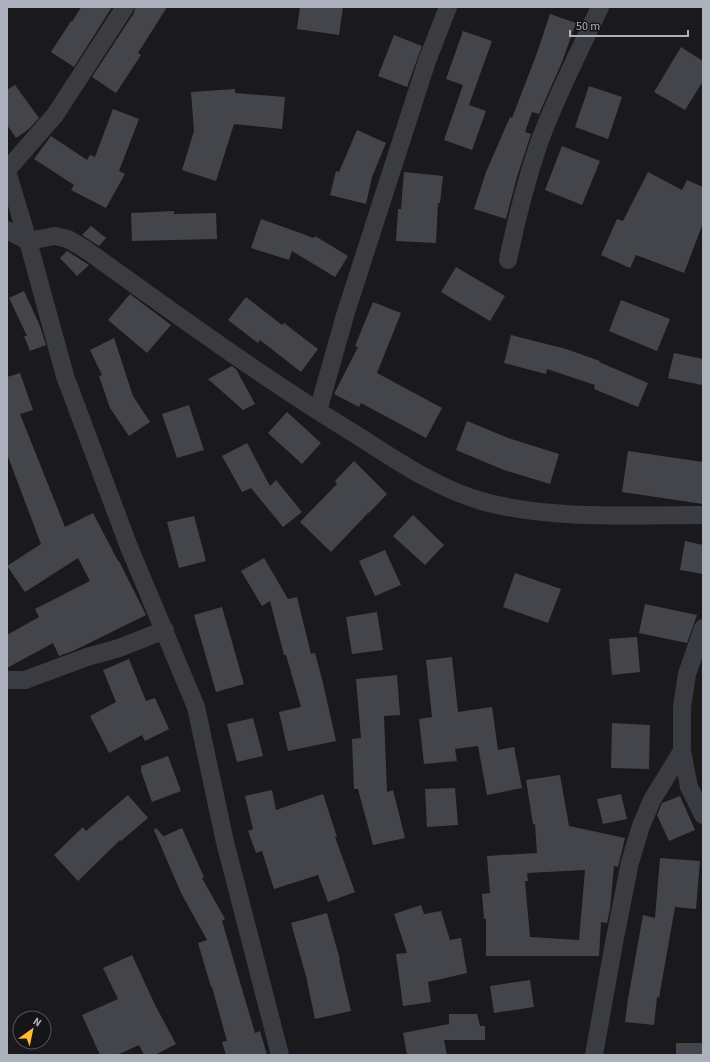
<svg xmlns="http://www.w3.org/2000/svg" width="710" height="1062" viewBox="0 0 710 1062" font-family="'Source Sans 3',sans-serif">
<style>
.building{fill:#44454a;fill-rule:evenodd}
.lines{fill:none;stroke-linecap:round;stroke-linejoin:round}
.minor{stroke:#3b3c42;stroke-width:18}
</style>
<rect width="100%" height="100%" fill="#1a1a1d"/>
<!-- building -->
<g class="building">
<path d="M81,7h31l-38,60 -23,-15 20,-31 1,1z"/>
<path d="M135,7h32l-29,46 3,2 -25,38 -24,-16 42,-64z"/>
<path d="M300,7h43l-4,28 -42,-6z"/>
<path d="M550,14l26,9 -14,39 -23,52 -7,-2 -7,20 6,2 -14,43 -11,42 -32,-10 12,-37 24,-55 2,1 25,-65z"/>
<path d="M463,31l29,10 -23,64 17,6 -14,39 -28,-10 19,-55 -17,-6z"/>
<path d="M394,35l28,11 -15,41 -29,-11z"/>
<path d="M681,47l22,14v20l-18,29 -31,-18z"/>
<path d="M15,85l24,33 -10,11 -13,9 -9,-13v-35z"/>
<path d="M589,86l33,11 -14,42 -33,-12z"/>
<path d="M235,89v4l50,4 -3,32 -48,-5 -18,57 -34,-11 12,-39 -3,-39z"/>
<path d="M113,109l26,10 -20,52 6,3 -19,34 -35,-18 3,-5 -40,-26 17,-23 36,24 3,-5 5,2z"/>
<path d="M357,130l29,13 -14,34 -6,27 -36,-9 6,-24 3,1z"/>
<path d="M562,146l38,15 -18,44 -37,-15z"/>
<path d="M404,172l39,4 -3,27h-2l-2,40 -40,-2 2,-32h3z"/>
<path d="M648,172l34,18 5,-10 16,7v36l-19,50 -48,-18 -6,13 -29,-13 16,-36 6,2z"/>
<path d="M174,211v3l42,-1 1,26 -85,2 -1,-28z"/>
<path d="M261,219l53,19 1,-2 33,20 -13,21 -43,-26 -3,9 -38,-12z"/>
<path d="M91,226l15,12 -7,8 -17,-11z"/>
<path d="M67,251l22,14 -12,11 -17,-18z"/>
<path d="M456,267l49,29 -15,25 -49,-29z"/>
<path d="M24,291l16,35 6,19 -16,6 -6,-15h3l-18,-38z"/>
<path d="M130,294l41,31 -24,28 -39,-33z"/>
<path d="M246,297l36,28 2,-2 34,26 -17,23 -41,-32 -2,3 -30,-23z"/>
<path d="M621,300l49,19 -13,32 -48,-20z"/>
<path d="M373,302l28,11 -24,60 65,35 -16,30 -65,-35 -2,4 -25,-13 24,-47 -3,-1z"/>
<path d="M511,335l55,14 34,12 -1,1 49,21 -10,24 -44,-18 1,-4 -48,-16 -1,5 -42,-11z"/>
<path d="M114,338l19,58 17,26 -21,14 -19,-28 -11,-32 3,-1 -12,-25z"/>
<path d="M674,353l29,6v19l-1,7 -34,-7z"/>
<path d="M232,366l4,3 19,35 -12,6 -35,-31z"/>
<path d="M20,373l13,37 -13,4 45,113 28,-14 25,48h1l27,54 -73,36 -14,5 -6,-13 -46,25v-33l32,-18 -4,-8 55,-28 -12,-23 -53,34 -18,-26 34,-22 -34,-90v-77z"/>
<path d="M189,405l15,45 -27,8 -15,-44z"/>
<path d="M287,412l34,31 -19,21 -34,-31z"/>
<path d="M467,421l41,17 51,16 -9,30 -46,-14 -48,-20z"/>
<path d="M247,443l23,43 6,-6 26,32 -19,15 -32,-39 -9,4 -20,-36z"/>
<path d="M628,451l75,11v42l-81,-12z"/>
<path d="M354,461l33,33 -18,19 -2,-2 1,2 -37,39 -31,-30 37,-38 -2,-3z"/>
<path d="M413,515l31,30 -19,20 -32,-29z"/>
<path d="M194,516l12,45 -27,7 -12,-46z"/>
<path d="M685,541l18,4v29l-23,-4z"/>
<path d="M385,550l16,35 -26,11 -16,-35z"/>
<path d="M264,558l24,41 9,-2 14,57 4,-1 8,30 13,58 -48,10 -9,-39 22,-5 -15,-52h-2l-14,-54 -8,5 -21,-35z"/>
<path d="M515,573l46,16 -13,34 -45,-16z"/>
<path d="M645,604l52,11 -10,28 -48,-10z"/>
<path d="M222,607l22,77 -28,8 -22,-77z"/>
<path d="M377,612l6,38 -31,4 -6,-37z"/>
<path d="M637,637l3,35 -28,3 -3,-36z"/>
<path d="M452,657l6,55 34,-5 6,43 16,-3 8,41 -35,7 -9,-49 -23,3 2,12 -33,3 -5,-45 13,-2 -6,-57z"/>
<path d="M129,659l17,42 9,-3 14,31 -24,12 -3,-6 -33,18 -19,-37 26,-14 -13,-32z"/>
<path d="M397,675l3,40 -16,1 3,76 6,-2 12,48 -32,7 -15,-56h-4l-2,-50 9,-1 -5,-59z"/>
<path d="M253,718l10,38 -26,6 -10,-38z"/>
<path d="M612,723l38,2 -1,44 -38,-1z"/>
<path d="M168,756l13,35 -29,11 -11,-31v-5z"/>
<path d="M560,775l9,51 56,12 -7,29 -4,-1 -4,43 -3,14 -6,-1 -2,34h-113v-37h-2l-2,-25 8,-1 -3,-37 50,-3 -2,-29h-2l-7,-44zM585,870l-6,70 -49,-3 -5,-56h3l-1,-8z"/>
<path d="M455,788l3,37 -31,2 -2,-38z"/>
<path d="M272,790l4,20 47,-16 14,43h-2l20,55 -27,10 -10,-27 -44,14 -12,-38 -6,2 -8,-22 5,-2 -8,-33z"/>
<path d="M621,794l6,25 -24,5 -6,-25z"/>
<path d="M128,795l20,23 -27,23 -1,-1 -42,41 -24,-26 29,-28 3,4z"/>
<path d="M680,796l15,34 -26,11 -12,-26 5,-12z"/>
<path d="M156,828l9,10 -1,-2 18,-8 22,49 -2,1 23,41 -3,2 33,112 5,-2 7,24h-41l-4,-13 5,-1 -15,-54h-1l-13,-44 9,-3 -26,-47 -27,-63z"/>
<path d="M660,858l40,3 -4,48 -21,-2 -16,91 -2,-1 -3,28 -29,-3 3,-23 15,-84 12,3z"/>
<path d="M421,905l3,9 17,-3 9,29 11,-2 6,35 -39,9 3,20 -28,4 -7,-52 11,-1 -13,-39z"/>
<path d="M327,913l13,47h-1l12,51 -36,8 -9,-43 -15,-53z"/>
<path d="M132,955l24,52 20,37 -21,11h-11l-5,-10 -22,10h-17l-18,-40 36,-16 -15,-31z"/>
<path d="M530,980l4,27 -40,6 -4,-27z"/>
<path d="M449,1014h28l3,12h5v14h-41l3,15h-40l-4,-22 46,-9z"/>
<rect x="676" y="1043" width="27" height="12"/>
</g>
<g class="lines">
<!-- minor -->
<g class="minor">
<path d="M7,170l48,-55 70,-108"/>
<path d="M7,171l21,70 37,135 64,171 67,160 29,135 55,213"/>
<path d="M7,230l21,11 27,-5 13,3 17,10c89,64 177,128 270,185 41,26 82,55 130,68 68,18 148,13 218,13"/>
<path d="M508,260c8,-39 18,-79 31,-117 17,-47 40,-91 61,-136"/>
<path d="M318,411l28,-99 81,-251 21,-54"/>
<path d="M703,628l-16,46 -5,33v44l7,36 14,28"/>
<path d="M7,680h18l62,-23 32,-9 46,-18"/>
<path d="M594,1055l20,-112 16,-81 11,-36 11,-26 30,-49"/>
</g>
</g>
<!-- border -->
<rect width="710" height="1062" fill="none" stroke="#acb1bd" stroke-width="16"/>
<!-- north arrow -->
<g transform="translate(32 1030) rotate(33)"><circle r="19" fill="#151518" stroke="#51535a"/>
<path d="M0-3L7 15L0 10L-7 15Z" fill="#ffbc31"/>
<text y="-6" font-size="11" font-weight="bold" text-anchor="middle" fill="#acb1bd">N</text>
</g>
<!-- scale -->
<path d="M570 30v6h118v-6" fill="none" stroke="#acb1bd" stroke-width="2"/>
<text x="576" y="30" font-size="12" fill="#acb1bd" stroke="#151518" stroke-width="3" paint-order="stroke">50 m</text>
</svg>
